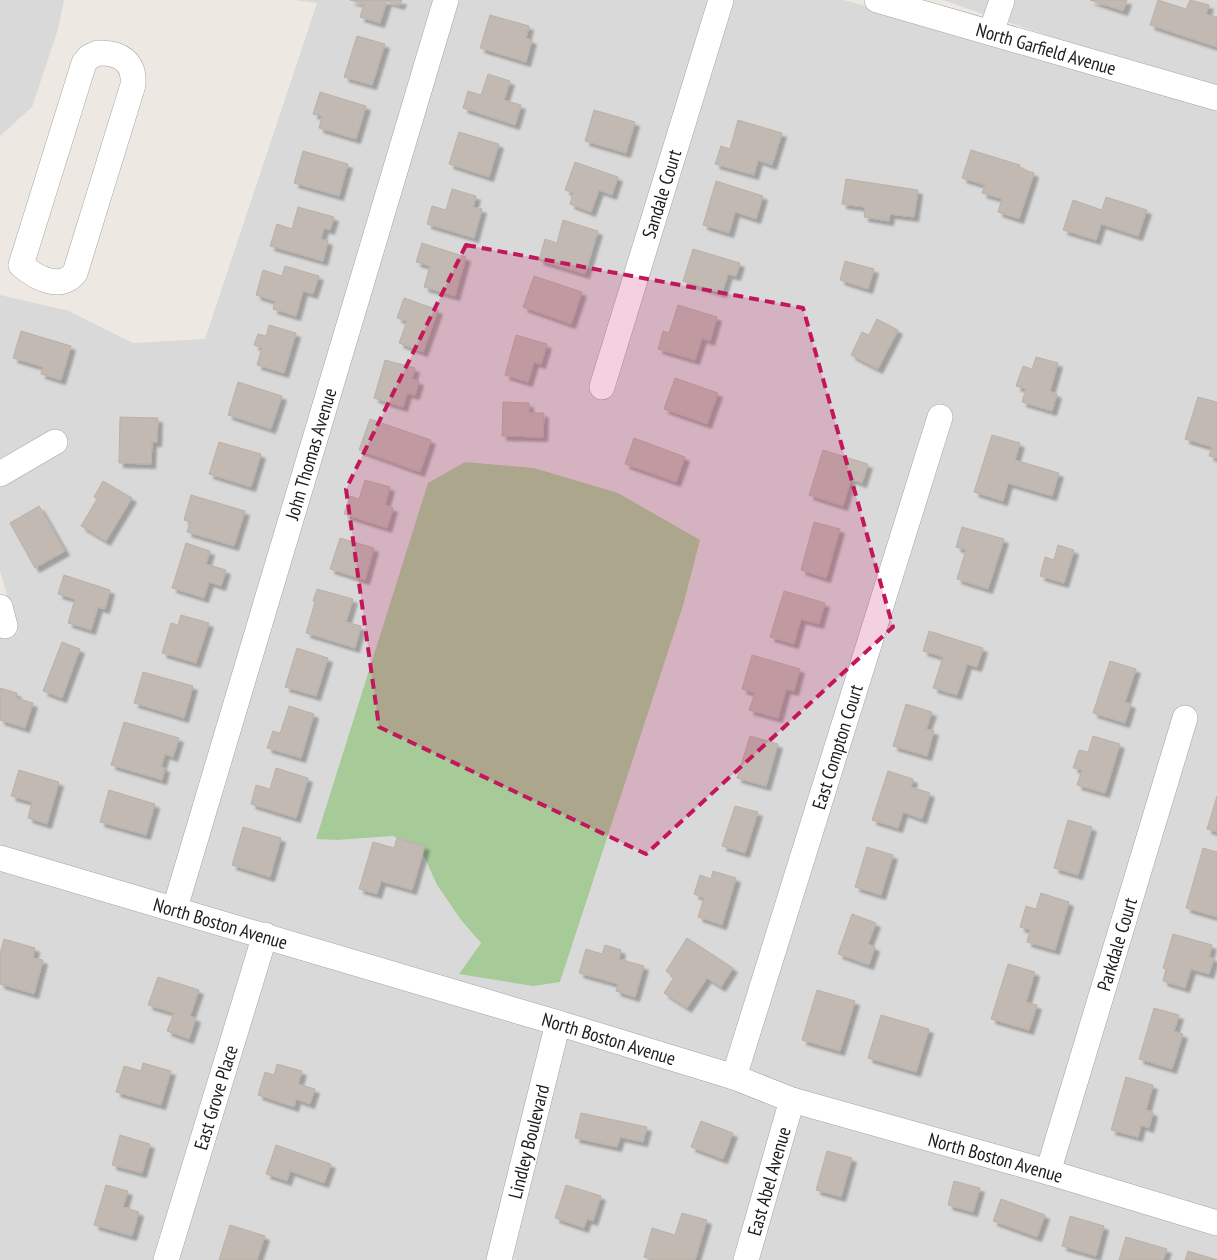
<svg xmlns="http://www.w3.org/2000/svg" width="1217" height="1260" viewBox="0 0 1217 1260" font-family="'PT Sans Narrow',sans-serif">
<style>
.residential{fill:#dad9d9;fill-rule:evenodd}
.forest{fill:#a7ca99}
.building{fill:#c1b9b2;stroke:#bdb0a5;filter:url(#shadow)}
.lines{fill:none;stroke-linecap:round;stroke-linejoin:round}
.minor-casing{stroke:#a3a3a3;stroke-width:26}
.minor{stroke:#fff;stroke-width:25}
.marked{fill:#c2185b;fill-opacity:0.2;stroke:#c2185b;stroke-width:4;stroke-dasharray:10 6;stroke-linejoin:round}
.labels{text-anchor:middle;stroke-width:4.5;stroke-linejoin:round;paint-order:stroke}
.street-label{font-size:19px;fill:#1c1c1c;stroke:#fff}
</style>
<defs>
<filter id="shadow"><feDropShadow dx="4.5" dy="4.5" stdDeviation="1" flood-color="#0004"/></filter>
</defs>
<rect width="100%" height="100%" fill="#ede9e2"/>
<!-- residential -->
<g class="residential">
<path d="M0,0h64l-6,29 -26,78 -32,29z"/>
<path d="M294,0h141l-267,897 -168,-49v-212l18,-3 -18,-62v-85l69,-42 -12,-15 -57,34v-168l69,16 64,32 72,-4 112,-336z"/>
<path d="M456,0h254l-120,392 19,6 122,-398h113l373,108v1105l-156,-47 137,-454 -20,-6 -137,455 -246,-69 -49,-20 206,-660 -19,-7 -206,661 -539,-163zM700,540l-17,66 -123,376 -101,-8 22,-31 -20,-23 -24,-35 -15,-33 -29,-16 -55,4 -22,-2z"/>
<path d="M943,0h48l-5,15z"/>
<path d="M1012,0h205v89l-81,-23 -131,-45z"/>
<path d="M0,867l253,74 -98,319h-155z"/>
<path d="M272,947l274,82 -58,231h-311z"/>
<path d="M566,1035l214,70 -45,155h-218l-7,-2z"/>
<path d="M800,1112l417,120v28h-461z"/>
</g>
<!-- forest -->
<path class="forest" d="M465,462l69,6 84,25 82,47 -17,66 -123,376 -27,4 -74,-12 22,-31 -20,-23 -24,-35 -15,-33 -29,-16 -55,4 -22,-1 112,-356z"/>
<!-- building -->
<g class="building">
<path d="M350,0h52l-2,5 -13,-4 -7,22 -20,-6 4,-13z"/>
<path d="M1090,0h37l-4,11z"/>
<path d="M1158,0l28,9 4,-9 19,5 -3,9 11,3v30l-67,-22z"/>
<path d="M490,15l39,11 -3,12 6,2 -6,22 -46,-14z"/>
<path d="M357,36l28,8 -13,41 -28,-8z"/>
<path d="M488,74l22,7 -6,19 17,5 -6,20 -52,-17 5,-17 13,4z"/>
<path d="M320,92l46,14 -10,33 -37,-11 3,-12 -9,-2z"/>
<path d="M594,110l41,12 -9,31 -41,-12z"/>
<path d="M738,120l44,13 -10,32 -14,-5 -4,15 -39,-11 6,-18 9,3z"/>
<path d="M459,132l40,12 -10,33 -40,-13z"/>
<path d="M971,150l49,15 -1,3 15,5 -15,46 -21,-7 4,-13 -20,-6 3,-8 -23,-7z"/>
<path d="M303,151l45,13 -9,32 -45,-13z"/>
<path d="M575,162l43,15 -6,18 -13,-5 -8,22 -21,-8 3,-11 -8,-3z"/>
<path d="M846,179l72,11 -4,27 -24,-3 -1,7 -25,-4 1,-10 -23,-3z"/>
<path d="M716,181l47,15 -7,23 -21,-7 -6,21 -26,-8z"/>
<path d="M452,189l24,7 -3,11 9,2 -8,29 -47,-14 5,-18 14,4z"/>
<path d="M1106,197l41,13 -9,26 -37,-12 -5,16 -33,-10 10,-30 29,10z"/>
<path d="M298,207l36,10 -4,13 -6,-2 -3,11 7,2 -5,20 -53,-15 7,-22 15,5z"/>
<path d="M563,220l35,11 -13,43 -46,-14 6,-21 12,4z"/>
<path d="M422,243l44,14 -11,39 -31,-9 6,-21 -14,-4z"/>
<path d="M693,249l47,14 -4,13 -8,-2 -6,19 -39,-12z"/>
<path d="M845,261l29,8 -6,20 -28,-9z"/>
<path d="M285,266l34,10 -6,18 -10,-3 -7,25 -23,-7 2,-8 -19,-6 7,-25 19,6z"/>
<path d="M534,276l48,16 -11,32 -48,-17z"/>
<path d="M404,298l34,12 -15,42 -24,-9 8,-22 -10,-3z"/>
<path d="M678,305l39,12 -7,24 -8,-3 -7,22 -37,-11 5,-18 6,2z"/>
<path d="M877,319l21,11 -20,39 -27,-14 11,-23 7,3z"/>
<path d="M269,325l27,8 -12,40 -27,-8 5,-17 -8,-3 4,-11 8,2z"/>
<path d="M21,331l50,15 -10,34 -20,-6 2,-7 -30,-9z"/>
<path d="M516,335l31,9 -6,20 -7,-2 -6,20 -23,-7z"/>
<path d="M1036,357l22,6 -8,28 7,3 -5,17 -30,-9 4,-13 -10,-3 7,-20 9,3z"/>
<path d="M385,360l30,8 -3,11 7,2 -4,14 -8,-2 -4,14 -29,-9z"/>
<path d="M675,378l43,15 -11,31 -43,-15z"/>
<path d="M238,382l44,14 -11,33 -43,-14z"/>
<path d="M1198,397l19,5v56l-8,-2 3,-9 -27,-8z"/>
<path d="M503,402l26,1v10h15l-1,24 -41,-1z"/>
<path d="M120,417l38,1 -1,24h-5l-1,22 -32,-1z"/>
<path d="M370,419l61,21 -11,32 -61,-22z"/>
<path d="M992,435l28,8 -5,17 44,13 -7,23 -44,-13 -5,18 -29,-9z"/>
<path d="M634,438l51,19 -9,25 -51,-18z"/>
<path d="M219,442l42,12 -10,33 -42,-13z"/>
<path d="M823,450l45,14 -6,19 -11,-4 -8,27 -34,-11z"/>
<path d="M365,480l25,7 -5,18 8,3 -6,20 -43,-14 6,-18 9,3z"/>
<path d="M103,481l29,17 -26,43 -25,-15 16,-27 -3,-2z"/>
<path d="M191,495l54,16 -11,35 -47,-14 3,-10 -6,-2z"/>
<path d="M39,506l26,45 -30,17 -25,-45z"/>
<path d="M814,522l26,7 -14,49 -25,-8z"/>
<path d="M962,527l42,12 -16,50 -31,-10 9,-29 -10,-3z"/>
<path d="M340,538l34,10 -9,32 -35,-11z"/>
<path d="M186,543l24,8 -4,13 20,6 -5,16 -12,-4 -5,16 -32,-10z"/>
<path d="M1058,545l16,5 -10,33 -24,-7 5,-19 9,3z"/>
<path d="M64,575l46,15 -5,19 -7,-2 -7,23 -23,-7 7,-24 -17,-5z"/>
<path d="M317,589l36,10 -7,23 15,4 -6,22 -49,-15 9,-31 -2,-1z"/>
<path d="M784,591l41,12 -6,21 -18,-5 -7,25 -24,-7z"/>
<path d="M181,615l28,8 -13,40 -34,-10 9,-30 7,2z"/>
<path d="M929,631l54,17 -6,19 -10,-3 -10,31 -24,-7 10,-31 -20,-6z"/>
<path d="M62,642l18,7 -18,49 -19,-7z"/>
<path d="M297,648l31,10 -12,38 -31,-9z"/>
<path d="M752,655l48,14 -6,22 -8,-2 -8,29 -29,-8 6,-17 -13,-4z"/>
<path d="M1110,661l26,8 -11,33 6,2 -6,19 -32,-10z"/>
<path d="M143,672l50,14 -9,32 -50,-15z"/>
<path d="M0,688l17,5 -1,5 17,5 -8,25 -25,-8z"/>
<path d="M906,704l26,8 -6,17 8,2 -7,25 -34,-10z"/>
<path d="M289,706l25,8 -13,44 -34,-10 6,-17 7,2z"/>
<path d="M124,722l55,16 -6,19 -8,-3 -4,13 4,1 -3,12 -51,-15z"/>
<path d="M750,736l28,8 -12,42 -29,-8z"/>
<path d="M1093,736l27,8 -15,49 -28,-8 5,-15 -9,-2 6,-18 9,2z"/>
<path d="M276,768l32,10 -12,40 -45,-14 5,-19 14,4z"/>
<path d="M19,770l40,12 -12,42 -19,-6 4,-16 -21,-6z"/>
<path d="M888,771l25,8 -2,8 19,6 -8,26 -19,-7 -5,16 -26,-8z"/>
<path d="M109,790l46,14 -9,31 -46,-13z"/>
<path d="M1217,796v36l-10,-3z"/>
<path d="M735,806l23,6 -13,41 -23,-7z"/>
<path d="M1068,820l24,7 -14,48 -24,-7z"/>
<path d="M243,827l38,11 -11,39 -38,-12z"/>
<path d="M397,838l28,8 -13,44 -31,-9 -4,13 -18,-5 14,-47 21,6z"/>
<path d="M867,847l26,8 -12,40 -26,-8z"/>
<path d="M1203,848l14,4v65l-31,-9z"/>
<path d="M713,871l23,7 -14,47 -24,-8 6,-19 -10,-4 6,-19 11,4z"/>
<path d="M1041,893l28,9 -14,48 -28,-8 3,-12 -10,-3 6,-21 10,3z"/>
<path d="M852,914l24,9 -8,21 7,3 -6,18 -31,-11z"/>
<path d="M1173,934l39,11 -3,12 5,1 -5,16 -18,-5 -6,19 -22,-7 3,-12 -3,-1z"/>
<path d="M687,938l46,30 -12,19 -14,-9 -20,30 -23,-15 10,-16 -8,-6z"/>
<path d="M4,939l31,9 -2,10 10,2 -9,34 -34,-10v-30z"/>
<path d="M605,945l16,5 -2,9 25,7 -9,31 -19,-6 2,-7 -39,-11 7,-24 16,5z"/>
<path d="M1008,964l27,8 -9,30 11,3 -8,25 -38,-11z"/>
<path d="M158,977l41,13 -9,26 6,2 -7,21 -22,-8 7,-18 -26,-8z"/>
<path d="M817,990l38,11 -15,50 -38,-11z"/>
<path d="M1154,1008l25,7 -5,16 9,3 -11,35 -33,-10z"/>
<path d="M881,1015l48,14 -13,43 -48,-14z"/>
<path d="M143,1063l28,8 -10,34 -45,-13 8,-26 17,5z"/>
<path d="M277,1064l25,7 -4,13 17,5 -5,15 -14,-5 -2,8 -36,-12 7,-23 9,3z"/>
<path d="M1126,1077l27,8 -7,25 7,2 -4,16 -8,-3 -3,12 -27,-7z"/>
<path d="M581,1113l66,14 -4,15 -23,-5 -3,10 -42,-9z"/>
<path d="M701,1121l32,12 -10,26 -32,-12z"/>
<path d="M120,1135l30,9 -8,29 -30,-8z"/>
<path d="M276,1145l55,19 -7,19 -34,-12 -3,10 -21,-7z"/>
<path d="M827,1151l25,7 -11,39 -25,-7z"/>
<path d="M954,1181l26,7 -7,24 -25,-7z"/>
<path d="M106,1185l22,6 -5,16 16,5 -7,24 -38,-11z"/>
<path d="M566,1185l35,11 -8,25 -6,-2 -3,9 -29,-10z"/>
<path d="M1001,1199l44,16 -8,22 -44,-16z"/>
<path d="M682,1213l25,7 -12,40h-41l-10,-3 8,-29 23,7z"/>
<path d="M1070,1216l34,10 -8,30 -34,-10z"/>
<path d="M230,1225l35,11 -8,24h-38z"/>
<path d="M1126,1237l41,12 -4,11h-44z"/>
<path d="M1188,1251l29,9h-32z"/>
</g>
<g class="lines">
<defs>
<g id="minor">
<path id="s1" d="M877,0l340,98"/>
<path d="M991,33l11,-33"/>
<path d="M98,53c22,-1 37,9 35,32l-58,188c-15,18 -39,5 -54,-8l63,-202 5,-6z"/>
<path id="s2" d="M602,387l119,-387"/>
<path d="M0,474l55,-32"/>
<path d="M0,607l5,19"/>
<path id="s3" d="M0,858l558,165 176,54 58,23 256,72 169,51"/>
<path id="s4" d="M175,908l271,-908"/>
<path id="s5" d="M734,1077l206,-660"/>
<path id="s6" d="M1048,1172l137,-454"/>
<path id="s7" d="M166,1260l99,-325"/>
<path id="s8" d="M499,1260l59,-237"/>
<path id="s9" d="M746,1260l46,-160"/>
</g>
</defs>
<!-- minor casing -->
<use href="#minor" class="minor-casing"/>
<!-- minor -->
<use href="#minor" class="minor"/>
</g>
<!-- marked area -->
<path class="marked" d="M466,245l337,63 90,319 -247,227 -267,-127 -33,-238z"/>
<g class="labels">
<!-- street labels -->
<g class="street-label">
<text dy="7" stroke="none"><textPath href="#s1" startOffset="176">North Garfield Avenue</textPath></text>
<text dy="7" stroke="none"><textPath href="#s2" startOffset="202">Sandale Court</textPath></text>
<text dy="7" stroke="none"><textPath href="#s4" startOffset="474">John Thomas Avenue</textPath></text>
<text dy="7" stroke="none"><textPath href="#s5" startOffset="346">East Compton Court</textPath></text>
<text dy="7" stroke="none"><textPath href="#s3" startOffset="230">North Boston Avenue</textPath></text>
<text dy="7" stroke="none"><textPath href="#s6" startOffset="238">Parkdale Court</textPath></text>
<text dy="7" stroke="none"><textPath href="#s3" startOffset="635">North Boston Avenue</textPath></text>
<text dy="7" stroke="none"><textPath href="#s7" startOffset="170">East Grove Place</textPath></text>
<text dy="7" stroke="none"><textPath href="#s8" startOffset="122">Lindley Boulevard</textPath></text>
<text dy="7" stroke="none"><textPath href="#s3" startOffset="1040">North Boston Avenue</textPath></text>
<text dy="7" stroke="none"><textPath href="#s9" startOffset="82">East Abel Avenue</textPath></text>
</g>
</g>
</svg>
